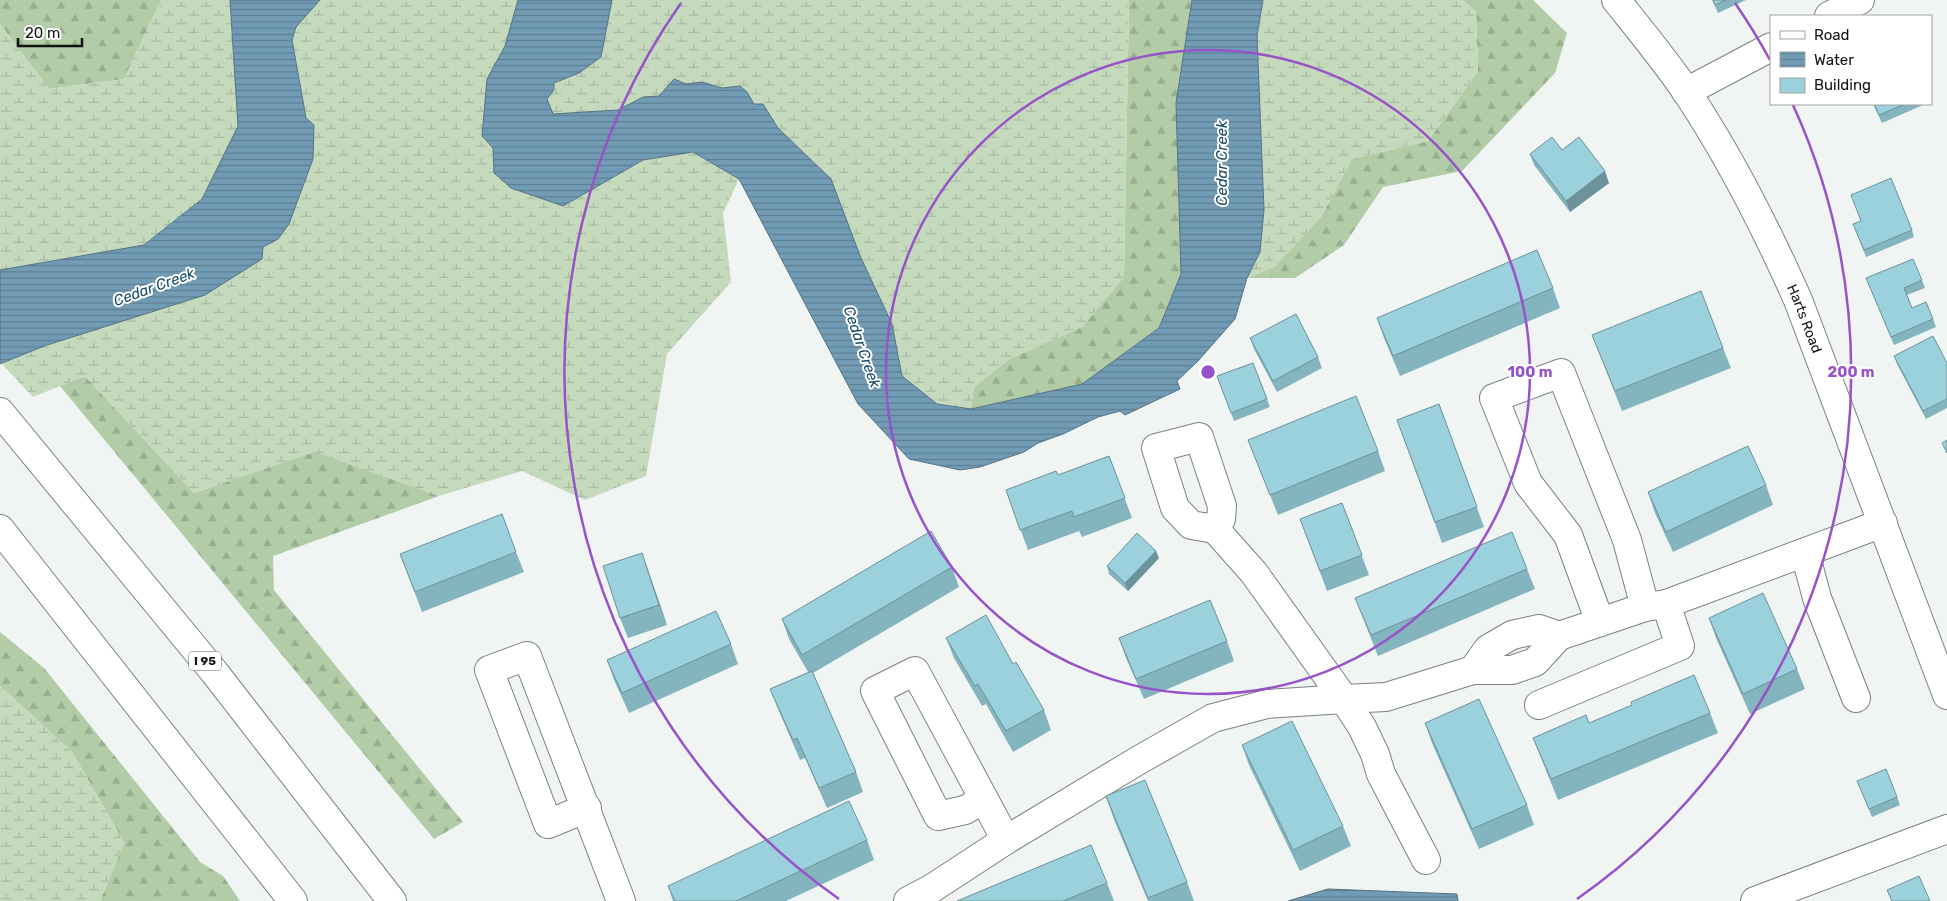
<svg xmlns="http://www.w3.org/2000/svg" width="1947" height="901" viewBox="0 0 1947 901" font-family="Rubik,sans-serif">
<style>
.forest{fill:url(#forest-firs)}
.wetland{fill:url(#wetland-marsh)}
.water{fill:url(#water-rules);stroke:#557384}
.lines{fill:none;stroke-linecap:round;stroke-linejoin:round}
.minor-casing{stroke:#7c8080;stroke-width:30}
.highway-casing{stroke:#7c8080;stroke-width:30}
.minor{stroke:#fff;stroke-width:28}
.highway{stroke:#fff;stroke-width:28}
.wall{fill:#84b4bd}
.shaded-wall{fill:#6c929a}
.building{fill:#9ad1dc;stroke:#6c929a}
.ring{fill:none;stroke:#9753c7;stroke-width:2.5}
.labels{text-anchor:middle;stroke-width:4;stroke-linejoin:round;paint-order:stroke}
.shield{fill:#fff;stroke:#595a5a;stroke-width:1}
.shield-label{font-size:12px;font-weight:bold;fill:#121313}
.street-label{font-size:14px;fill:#121313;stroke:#fff}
.water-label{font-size:15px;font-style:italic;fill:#164b66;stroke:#fff}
.centre{fill:#9753c7;stroke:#fff;stroke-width:2.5}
.ring-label{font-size:15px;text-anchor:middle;font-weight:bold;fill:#9753c7;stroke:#fff;stroke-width:4;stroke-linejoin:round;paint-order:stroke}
</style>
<defs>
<pattern id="forest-firs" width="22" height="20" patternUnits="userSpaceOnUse" patternTransform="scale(1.25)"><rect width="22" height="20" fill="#b1cca7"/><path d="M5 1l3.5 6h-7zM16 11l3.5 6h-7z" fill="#97ae8f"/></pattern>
<pattern id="wetland-marsh" width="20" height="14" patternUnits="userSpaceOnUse" patternTransform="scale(1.25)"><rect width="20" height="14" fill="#c5d9bc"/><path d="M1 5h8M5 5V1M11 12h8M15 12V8" fill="none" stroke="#a8b9a1"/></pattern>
<pattern id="water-rules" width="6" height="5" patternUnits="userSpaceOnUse" patternTransform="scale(1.25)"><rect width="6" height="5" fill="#729cb5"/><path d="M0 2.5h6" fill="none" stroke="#5c7e92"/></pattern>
</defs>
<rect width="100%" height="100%" fill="#f0f5f4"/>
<!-- forest -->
<g class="forest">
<path d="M0,0h161l-37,79 -75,10 -49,-65z"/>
<path d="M1129,0h63l-16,103 5,171 -22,54 -77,56 -111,25 3,-22 35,-28 73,-32 42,-50z"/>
<path d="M1463,0h70l34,33 -12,40 -93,98 -79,16 -39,58 -49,33h-48l27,-11 47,-50 31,-58 76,-18 50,-70 -2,-59z"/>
<path d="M85,376l109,117 121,-42 124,45 -166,60 1,34 189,232 -29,17 -374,-453z"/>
<path d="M0,632l44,36 156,194 23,14 17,25h-140l24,-59 -52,-90 -72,-66z"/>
</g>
<!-- wetland -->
<g class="wetland">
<path d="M161,0h69l8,126 -36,73 -58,46 -144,25v-246l49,65 75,-10z"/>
<path d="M320,0h198l-13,46 -18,33 -5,57 11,12 1,25 69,33 80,-46 50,-8 46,27 -16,34 8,69 -64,72 -21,122 -61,24 -63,-29 -83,25 -124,-44 -121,41 -109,-117 -52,21 -31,-33 276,-125 28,-121 -14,-78 4,-13z"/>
<path d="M612,0h517l-5,277 -42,50 -73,32 -35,28 -3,22 -34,-5 -35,-28 -10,-52 -31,-66 -30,-79 -53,-51 -15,-24h-9l-7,-12 -7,-6 -18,2 -20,-6 -16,2 -12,-5 -15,18h-16l-25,13 -65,4 -6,-15 7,-9v-7l25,-10 22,-16z"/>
<path d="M1263,0h200l13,12 2,59 -50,70 -76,18 -31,58 -47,50 -27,11 13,-26 4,-42 -7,-174z"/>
<path d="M0,686l72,66 52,90 -24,59h-100z"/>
</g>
<!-- water -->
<g class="water">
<path d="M230,0h90l-24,27 -4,13 14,78 8,7 -1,34 -24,65 -11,15 -15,8 -1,12 -57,36 -161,51 -44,18v-94l144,-25 58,-46 36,-73z"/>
<path d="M518,0h94l-11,57 -22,16 -25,10v7l-7,9 6,15 65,-4 25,-13 16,-1 15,-17 12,5 16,-2 20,6 18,-2 7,6 7,12h9l15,24 53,51 30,79 31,66 10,52 35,28 34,5 111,-25 77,-56 22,-54 -5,-171 16,-103h71l-6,36 7,174 -4,42 -13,26 -12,41 -37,42 -21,20 3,8 -55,26 -5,-4 -22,6 -35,17 -25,9 -14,9 -44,15 -20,3 -51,-11 -51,-55 -119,-225 -46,-27 -50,8 -80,46 -52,-18 -17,-15 -1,-25 -11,-12 5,-57 18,-33z"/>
<path d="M1328,889l129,5 1,7h-170z"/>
</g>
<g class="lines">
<defs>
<g id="minor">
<path id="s1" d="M1616,0c24,30 48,59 70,91 44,66 80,137 112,209l149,395"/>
<path d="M1829,16l31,-16"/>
<path d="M1686,92l85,-45"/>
<path d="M1215,529l-24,-4 -16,-17 -19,-60 43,-11 23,69 -1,13 -6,10 39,44 90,126 42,-2 87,-27h39l23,-8 24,-26 86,-29 21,-3 217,-81"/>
<path d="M1805,553l12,45 39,100"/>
<path d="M1600,622l-32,-87 -40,-52 -34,-85 67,-25 66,167 18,67"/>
<path d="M1473,670l15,-21 24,-14 27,-6 20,7"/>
<path d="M1539,705l141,-59 -14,-42"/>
<path d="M984,799l-19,11 -27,6 -63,-125 40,-20 91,169"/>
<path d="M587,808l-39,16 -59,-154 38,-14 94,245"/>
<path d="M908,901l23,-12 75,-49 133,-80 74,-42 54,-14 77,-5 18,28 13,27 6,20 45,86"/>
<path d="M1755,901l192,-72"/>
</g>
<g id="highway">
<path d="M0,412l215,261 177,228"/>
<path d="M0,529l293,372"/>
</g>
</defs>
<!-- minor casing -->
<use href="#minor" class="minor-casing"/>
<!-- highway casing -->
<use href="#highway" class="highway-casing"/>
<!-- minor -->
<use href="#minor" class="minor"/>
<!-- highway -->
<use href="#highway" class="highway"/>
</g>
<!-- wall -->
<g class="wall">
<path d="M1712,0h34l-28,13z"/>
<path d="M1873,104h49l1,1 -41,18z"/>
<path d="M1562,150l47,33 -39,29 -36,-47 -4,-11z"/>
<path d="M1861,221l51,9 2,7 -48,20 -13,-33z"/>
<path d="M1866,278l56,2 3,8 -18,7 5,13 21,11 3,8 -42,18z"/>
<path d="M1553,288l7,20 -160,68 -16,-38 -7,-20z"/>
<path d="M1592,335l131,13 8,20 -109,43z"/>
<path d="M1250,338l68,19 4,11 -45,24 -23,-43z"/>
<path d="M1894,356l53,7v45l-21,11 -29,-55z"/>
<path d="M1253,363l17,44 -36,14 -17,-45z"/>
<path d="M1439,404l45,123 -42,16 -45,-123z"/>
<path d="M1248,440l130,11 7,20 -107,44z"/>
<path d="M1109,456l23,62 -50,19 -3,-6 -51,19 -22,-60 52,-15z"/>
<path d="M1766,485l7,20 -100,47 -18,-39 -7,-21z"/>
<path d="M1342,503l27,72 -42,16 -27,-72z"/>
<path d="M516,552l8,20 -102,40 -22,-58z"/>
<path d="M642,553l25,72 -39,13 -8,-20z"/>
<path d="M1159,558l-31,33 -19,-17 -2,-8z"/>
<path d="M952,567l7,20 -146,86 43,99 7,20 -36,16 -22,-50 -5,2 -22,-51 -8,-20 38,-17 -19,-33 -7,-20z"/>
<path d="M1527,569l8,20 -157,67 -23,-58z"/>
<path d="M1709,618l88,51 8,20 -55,25 -34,-76z"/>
<path d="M946,638l67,26 31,46 7,20 -38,22 -27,-48 -4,2 -28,-48z"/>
<path d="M1119,638l108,3 7,20 -90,38 -18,-41z"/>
<path d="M731,644l7,20 -109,49 -15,-33 -7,-20z"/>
<path d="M1710,713l8,20 -160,67 -17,-42 -8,-20 56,-15z"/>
<path d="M1425,723l102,82 7,20 -55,24 -47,-106z"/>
<path d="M1242,745l101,81 8,20 -51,25 -51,-106z"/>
<path d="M1857,781l40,16 3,8 -28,12z"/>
<path d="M1106,796l81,86 7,19h-46l-35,-84z"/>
<path d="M867,840l7,20 -88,41h-113l-5,-15z"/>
<path d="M1107,883l7,18h-157z"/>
</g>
<!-- shaded-wall -->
<g class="shaded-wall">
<path d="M1605,171l4,12 -39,29 -4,-11z"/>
<path d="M1156,551l3,7 -31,33 -3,-8z"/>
<path d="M642,553l7,20 18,52 -8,-20z"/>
</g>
<!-- building -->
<g class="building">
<path d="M1713,0h13l-11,5z"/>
<path d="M1874,104h31l-26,11z"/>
<path d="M1552,137l10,13 17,-13 26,34 -39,30 -36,-47z"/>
<path d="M1891,178l21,52 -48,20 -11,-26 8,-3 -10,-26z"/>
<path d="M1537,250l16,38 -160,68 -16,-38z"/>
<path d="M1913,259l9,21 -18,8 8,20 14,-6 7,17 -42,18 -25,-59z"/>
<path d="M1701,291l22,57 -108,43 -23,-56z"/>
<path d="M1296,314l22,43 -45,24 -23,-43z"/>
<path d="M1933,336l14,27v36l-24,12 -29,-55z"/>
<path d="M1253,363l14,36 -36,14 -14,-37z"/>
<path d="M1356,396l22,55 -108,44 -22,-55z"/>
<path d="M1439,404l38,103 -42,15 -38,-102z"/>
<path d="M1947,440v13l-5,-10z"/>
<path d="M1748,446l18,39 -100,47 -18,-40z"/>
<path d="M1109,456l16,42 -51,19 -2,-6 -52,19 -14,-40 50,-19 2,4z"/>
<path d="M1342,503l20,52 -42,16 -20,-52z"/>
<path d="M502,514l14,38 -101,40 -15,-38z"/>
<path d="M931,531l21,36 -150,88 -20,-36z"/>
<path d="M1512,532l15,37 -156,66 -16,-37z"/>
<path d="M1137,533l19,18 -31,32 -18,-17z"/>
<path d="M642,553l17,52 -39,13 -17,-52z"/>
<path d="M1763,593l34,76 -54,25 -34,-76z"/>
<path d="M1210,600l17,41 -91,38 -17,-41z"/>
<path d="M716,611l15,33 -109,49 -15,-33z"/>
<path d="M986,615l27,49 3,-2 28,48 -38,21 -28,-47 -3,2 -29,-48z"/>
<path d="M812,671l44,101 -37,16 -22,-50 -4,2 -23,-51z"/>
<path d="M1694,675l16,38 -159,66 -18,-41 53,-23 3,8 43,-18 -1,-3z"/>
<path d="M1479,699l48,106 -55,24 -47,-106z"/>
<path d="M1292,721l51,105 -50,24 -51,-105z"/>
<path d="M1886,769l11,28 -28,12 -12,-28z"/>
<path d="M1145,780l42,102 -39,16 -42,-102z"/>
<path d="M849,801l18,39 -131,61h-61l-7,-15z"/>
<path d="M1091,845l16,38 -44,18h-106z"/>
<path d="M1919,876l11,25h-38l-5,-11z"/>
</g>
<!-- distance rings -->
<g class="ring">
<circle cx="1208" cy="372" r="322"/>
<path d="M839 899A643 643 0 0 1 681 3M1735 3A643 643 0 0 1 1770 60M1793 105A643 643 0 0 1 1577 899"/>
</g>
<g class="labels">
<!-- shield labels -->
<rect class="shield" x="189" y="651.5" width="32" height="19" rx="4"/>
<g class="shield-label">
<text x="205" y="665">I 95</text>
</g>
<!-- street labels -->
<g class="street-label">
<text dy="5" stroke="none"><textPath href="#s1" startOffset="372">Harts Road</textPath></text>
</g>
<!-- water labels -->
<g class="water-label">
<text transform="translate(1222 163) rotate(-90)" y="5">Cedar Creek</text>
<text transform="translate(154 287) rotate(-20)" y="5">Cedar Creek</text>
<text transform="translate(862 347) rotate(71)" y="5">Cedar Creek</text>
</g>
</g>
<circle cx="1208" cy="372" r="8" class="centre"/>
<g class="ring-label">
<text x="1530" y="377">100 m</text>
<text x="1851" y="377">200 m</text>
</g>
<!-- legend -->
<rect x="1770" y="15" width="162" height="90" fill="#ffffff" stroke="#a0a1a1"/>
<rect x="1780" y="31" width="25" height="8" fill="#ffffff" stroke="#a0a1a1"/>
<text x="1814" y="40" font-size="15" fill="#121313">Road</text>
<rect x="1780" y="52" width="25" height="15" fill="url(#water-rules)" stroke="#a0a1a1"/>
<text x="1814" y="65" font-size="15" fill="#121313">Water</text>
<rect x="1780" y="78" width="25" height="15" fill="#9ad1dc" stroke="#a0a1a1"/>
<text x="1814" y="90" font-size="15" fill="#121313">Building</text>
<!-- scale -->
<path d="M18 38v8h64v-8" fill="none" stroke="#121313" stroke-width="2.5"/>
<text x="25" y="38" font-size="15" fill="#121313" stroke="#ffffff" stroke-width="4" paint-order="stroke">20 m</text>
</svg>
